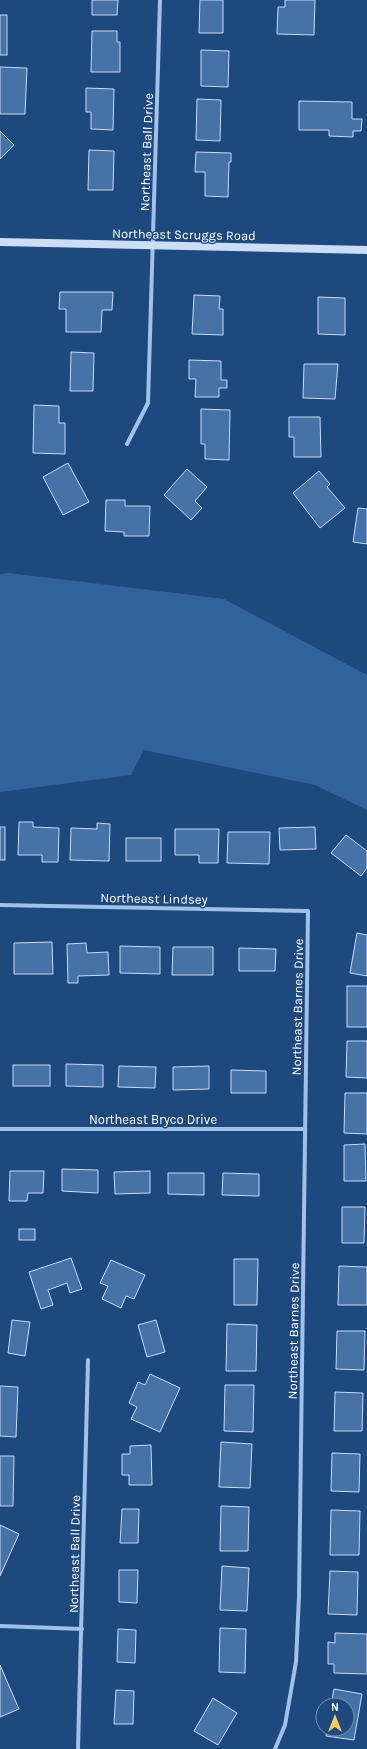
<svg xmlns="http://www.w3.org/2000/svg" width="367" height="1749" viewBox="0 0 367 1749" font-family="Karla,sans-serif">
<style>
.green{fill:#31629c}
.building{fill:#4772a7;stroke:#c5dcf6}
.lines{fill:none;stroke-linecap:round;stroke-linejoin:round}
.street{stroke:#a1c2e8;stroke-width:4}
.secondary{stroke:#ccdef6;stroke-width:8}
.labels{text-anchor:middle;stroke-width:3;stroke-linejoin:round;paint-order:stroke}
.street-label{font-size:13px;fill:#fff;stroke:#1e497e}
</style>
<rect width="100%" height="100%" fill="#1e497e"/>
<!-- green -->
<path class="green" d="M9,573l215,26 143,76v135l-52,-25 -171,-35 -13,25 -131,17v-218z"/>
<!-- building -->
<g class="building">
<path d="M92,0h26l-1,15h-25z"/>
<path d="M200,0h23v33h-24z"/>
<path d="M285,0h30l-1,35 -37,-1 1,-27h7z"/>
<rect x="0" y="15" width="7" height="40"/>
<path d="M92,31h25v11h3v30h-29z"/>
<path d="M201,50l28,1 -1,36 -27,-1z"/>
<path d="M0,67l27,1 -2,46h-25z"/>
<path d="M86,88l28,1 -1,41 -22,-1v-17h-5z"/>
<path d="M197,99l24,1 -1,41 -24,-1z"/>
<path d="M299,101l53,1v17h10l-1,12h-8v6l-24,-1v-6h-30z"/>
<path d="M0,131l14,14 -14,14z"/>
<path d="M89,150l25,1 -1,39h-25z"/>
<path d="M196,152l35,1v9h-2l-1,35 -23,-1v-24h-10z"/>
<path d="M60,292h53l-1,18h-10l-1,22h-35v-23h-7z"/>
<path d="M194,295l26,1 -1,13h4v26l-31,-1z"/>
<path d="M318,297l27,1v37l-27,-1z"/>
<path d="M71,352l23,1 -1,38h-23z"/>
<path d="M189,360l32,1v19h6v8h-8v9h-24l1,-18h-7z"/>
<path d="M304,364h34l-3,35 -32,-1z"/>
<path d="M34,405l25,1v17h6v31l-32,-1z"/>
<path d="M201,409l29,1 -1,50 -24,-1v-15h-4z"/>
<path d="M289,417h31l1,40h-27v-20h-5z"/>
<path d="M68,463l21,39 -26,13 -20,-38z"/>
<path d="M187,469l20,18 -12,14 7,7 -11,12 -27,-25z"/>
<path d="M319,471l11,13 -3,3 18,21 -25,20 -27,-35z"/>
<path d="M106,500h19v6h25l-1,30h-25v-4l-19,-1z"/>
<path d="M358,508l9,1v35l-14,-2z"/>
<path d="M19,822h14v5l26,1 -1,34h-16v-7h-24z"/>
<path d="M97,823l13,1 -1,37 -39,-1 1,-32 26,1z"/>
<rect x="0" y="827" width="5" height="33"/>
<path d="M315,827l1,22 -36,1 -1,-22z"/>
<path d="M175,829h44l-1,34h-19v-8h-24z"/>
<path d="M228,832h42l-1,32 -42,-1z"/>
<path d="M346,835l21,16v17l-6,8 -30,-23z"/>
<rect x="126" y="838" width="35" height="23"/>
<path d="M357,933l10,2v41l-17,-3z"/>
<path d="M52,942l1,32h-39v-31z"/>
<path d="M86,943l1,10 21,-1 1,23 -31,1v7h-10l-1,-39z"/>
<path d="M120,946l40,1v27l-40,-1z"/>
<path d="M173,947h40v28h-41z"/>
<path d="M239,948l37,1 -1,22h-36z"/>
<rect x="347" y="986" width="20" height="41"/>
<path d="M347,1041h20v37l-21,-1z"/>
<path d="M66,1064l37,1v22l-37,-1z"/>
<rect x="13" y="1065" width="37" height="21"/>
<path d="M119,1066l37,1 -1,21 -37,-1z"/>
<path d="M209,1066v23l-36,1v-23z"/>
<path d="M231,1070l35,1v22h-35z"/>
<path d="M345,1093h22v41l-23,-1z"/>
<path d="M365,1144l1,37h-22v-36z"/>
<path d="M62,1169l36,1v23l-36,-2z"/>
<path d="M10,1171h34l-1,22h-15l-1,8h-18z"/>
<path d="M150,1171v22l-35,1 -1,-22z"/>
<path d="M168,1173h36v22l-36,-1z"/>
<path d="M223,1173l36,1v22l-37,-1z"/>
<path d="M342,1207h23l-1,36h-22z"/>
<rect x="19" y="1229" width="16" height="11"/>
<path d="M71,1258l11,31 -12,4 -3,-10 -19,7 5,15 -12,4 -12,-37z"/>
<path d="M234,1259h24l-1,46h-23z"/>
<path d="M111,1260l34,15 -11,24 -8,-3 -5,12 -19,-9 6,-13 -8,-3z"/>
<path d="M339,1266l28,1v38h-29z"/>
<path d="M12,1320l18,2 -5,34 -17,-3z"/>
<path d="M156,1320l9,32 -18,5 -9,-32z"/>
<path d="M227,1324l30,1 -1,46h-30z"/>
<path d="M337,1331h28l-1,39 -28,-1z"/>
<path d="M150,1374l30,14 -20,44 -29,-13 6,-12 -8,-4 9,-21 7,3z"/>
<path d="M225,1385h29l-1,47 -29,-1z"/>
<path d="M0,1386l18,1 -2,50 -16,-1z"/>
<path d="M335,1392l28,1 -1,38h-28z"/>
<path d="M221,1442l31,2 -2,44 -31,-1z"/>
<path d="M151,1445l1,40h-23v-10h-7v-21h8v-8z"/>
<path d="M332,1453l28,1 -1,38 -28,-1z"/>
<path d="M0,1456h14l-1,50h-13z"/>
<path d="M221,1506l28,1 -1,44h-28z"/>
<path d="M122,1509h17l-1,34h-18z"/>
<path d="M331,1510l29,1 -1,44h-29z"/>
<path d="M0,1525l19,9 -19,42z"/>
<path d="M222,1566l27,2 -2,43 -27,-1z"/>
<path d="M119,1570h19l-1,33 -18,-1z"/>
<path d="M330,1571l28,1 -1,43 -29,-1z"/>
<path d="M220,1628l26,1 -1,44 -26,-1z"/>
<path d="M118,1629l18,1 -1,33 -18,-1z"/>
<path d="M335,1633l32,1v40l-33,-1v-9h-6v-22l7,1z"/>
<path d="M0,1665l19,44 -19,8z"/>
<path d="M334,1689l28,5 -8,46 -28,-4 1,-7h20v-24h-16z"/>
<path d="M116,1690l18,1 -1,33h-19z"/>
<path d="M213,1698l24,15 -19,32 -24,-14z"/>
</g>
<g class="lines">
<!-- street -->
<g class="street">
<path d="M127,444l21,-41 12,-403"/>
<path d="M0,905l308,6 -9,685 -3,66 -11,63 -10,24"/>
<path d="M0,1129h305"/>
<path d="M0,1626l82,3"/>
<path d="M78,1749l10,-389"/>
</g>
<!-- secondary -->
<path class="secondary" d="M0,242l367,8"/>
</g>
<g class="labels">
<!-- street labels -->
<g class="street-label">
<text transform="translate(146 152) rotate(-88)" y="5">Northeast Ball Drive</text>
<text transform="translate(184 234) rotate(1)" y="5">Northeast Scruggs Road</text>
<text transform="translate(154 898) rotate(1)" y="5">Northeast Lindsey</text>
<text transform="translate(297 1007) rotate(-89)" y="5">Northeast Barnes Drive</text>
<text x="153" y="1124">Northeast Bryco Drive</text>
<text transform="translate(293 1331) rotate(-89)" y="5">Northeast Barnes Drive</text>
<text transform="translate(74 1554) rotate(-89)" y="5">Northeast Ball Drive</text>
</g>
</g>
<!-- north arrow -->
<g transform="translate(335 1717)"><circle r="19" fill="#1e497e" stroke="#7892b2"/>
<path d="M0-3L7 15L0 10L-7 15Z" fill="#f6ca61"/>
<text y="-6" font-size="11" font-weight="bold" text-anchor="middle" fill="#ffffff">N</text>
</g>
</svg>
